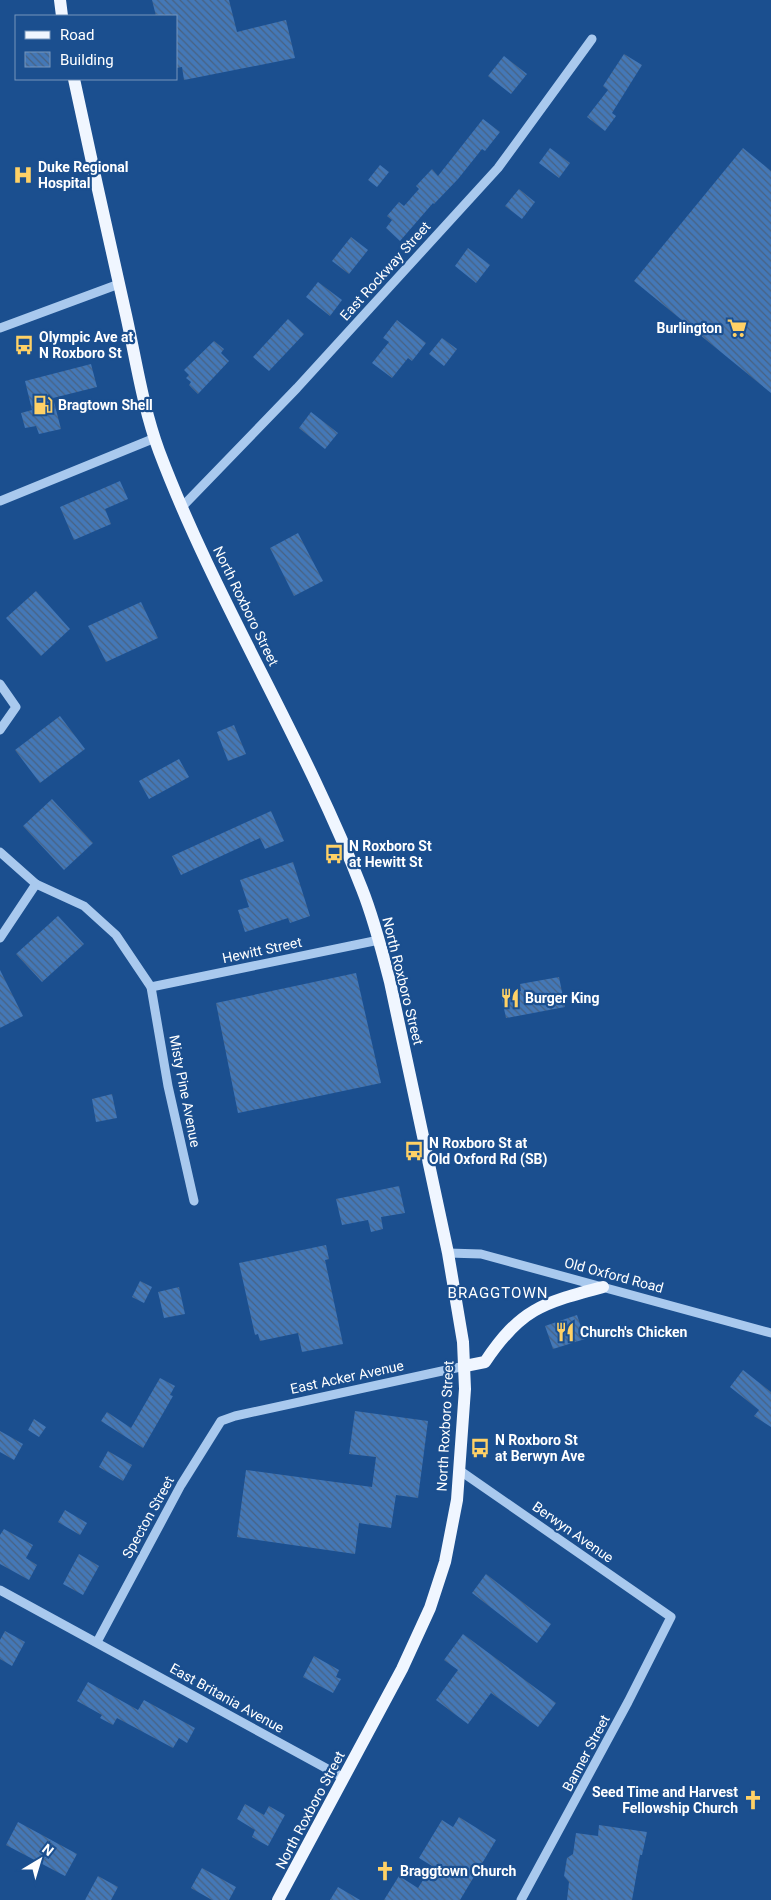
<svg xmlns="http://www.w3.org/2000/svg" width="771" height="1900" viewBox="0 0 771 1900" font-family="Roboto,sans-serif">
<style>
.building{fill:url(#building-back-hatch)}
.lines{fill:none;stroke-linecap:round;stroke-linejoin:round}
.minor{stroke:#a9c9ee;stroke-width:9}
.major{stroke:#f0f6ff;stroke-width:12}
.labels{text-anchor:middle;stroke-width:4.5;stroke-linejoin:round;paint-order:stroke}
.poi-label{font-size:14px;font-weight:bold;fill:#fff;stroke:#1b4f8f;text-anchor:start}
.street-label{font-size:14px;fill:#fff;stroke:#1b4f8f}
.neighbourhood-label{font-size:15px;letter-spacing:1px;fill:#fff;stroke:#1b4f8f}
</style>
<defs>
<pattern id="building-back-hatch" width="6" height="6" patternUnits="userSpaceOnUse" patternTransform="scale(1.25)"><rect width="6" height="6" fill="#4478b7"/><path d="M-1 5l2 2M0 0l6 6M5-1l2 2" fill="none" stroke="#486282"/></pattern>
</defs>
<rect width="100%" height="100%" fill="#1b4f8f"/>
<!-- building -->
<g class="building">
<path d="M152,0h77l8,32 49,-12 9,38 -111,22 -2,-13 -6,1v-52h-20z"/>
<path d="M624,54l18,11 -30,48 4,3 -11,15 -18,-14 21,-27 -5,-4z"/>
<path d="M504,56l23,18 -16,20 -23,-18z"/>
<path d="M483,119l17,13 -15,19 -3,-2 -24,30 -24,25 -1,-1 -33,38 -14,-13 6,-8 -5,-4 12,-14 5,4 15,-17 -3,-3 16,-17 6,7z"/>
<path d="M550,148l20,15 -11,15 -20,-15z"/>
<path d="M743,148l28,23v222l-137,-112z"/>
<path d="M380,165l9,7 -12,15 -9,-7z"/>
<path d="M519,189l16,13 -13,17 -17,-13z"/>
<path d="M351,237l17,13 -19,24 -17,-13z"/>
<path d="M468,248l22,17 -14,18 -21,-17z"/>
<path d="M318,282l24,18 -12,16 -24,-19z"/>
<path d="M288,319l16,15 -35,37 -16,-14z"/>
<path d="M397,320l29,23 -14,18 -4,-3 -16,20 -20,-15 17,-21 -6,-4z"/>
<path d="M442,338l15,11 -13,17 -15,-12z"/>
<path d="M214,341l10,8 -3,4 8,8 -31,33 -9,-9 2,-3 -5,-4 3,-3 -5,-5z"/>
<path d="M91,364l6,23 -44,11 8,31 -22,5 -3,-8 -11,2 -4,-15 11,-3 -7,-29z"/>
<path d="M311,412l27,21 -13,16 -26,-21z"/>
<path d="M120,481l8,18 -23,10 6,15 -37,16 -14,-33z"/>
<path d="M298,533l25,48 -29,15 -24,-48z"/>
<path d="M36,591l34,38 -29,27 -35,-38z"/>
<path d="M141,602l17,36 -52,24 -18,-36z"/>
<path d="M60,716l25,33 -45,34 -25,-33z"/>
<path d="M234,725l12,29 -18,7 -11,-29z"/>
<path d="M179,759l10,18 -40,22 -10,-18z"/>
<path d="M52,799l41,44 -29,27 -41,-44z"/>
<path d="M271,811l13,30 -19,8 -5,-11 -79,37 -9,-19z"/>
<path d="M293,862l17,54 -20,7 -2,-5 -43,14 -7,-22 11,-3 -9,-27z"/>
<path d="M58,916l26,28 -42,38 -26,-28z"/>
<path d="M0,970l23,46 -23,12z"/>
<path d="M356,973l25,110 -143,30 -22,-110z"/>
<path d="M559,977l6,30 -59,11 -5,-23 20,-4 -1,-7z"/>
<path d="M112,1094l5,24 -21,4 -4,-23z"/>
<path d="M399,1186l6,27 -24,4 2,12 -12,3 -3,-12 -26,5 -6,-26z"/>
<path d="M326,1245l3,14 -4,1 18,84 -41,8 -4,-19 -38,8 -2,-7 -3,1 -16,-72z"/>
<path d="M140,1281l12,6 -8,16 -12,-6z"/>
<path d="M179,1287l6,27 -21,4 -6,-26z"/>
<path d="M577,1315l8,24 -32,10 -8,-23z"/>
<path d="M743,1370l28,22v35l-17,-11 5,-6 -29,-23z"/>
<path d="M160,1378l15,8 -5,9 3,1 -30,52 -42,-27 6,-9 24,16z"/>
<path d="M355,1411l73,10 -10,77 -22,-3 -5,33 -32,-5 -4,31 -118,-17 9,-67 126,17 4,-30 -27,-3z"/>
<path d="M34,1419l12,8 -7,10 -11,-7z"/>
<path d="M0,1431l23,13 -9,16 -14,-8z"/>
<path d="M108,1451l24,14 -9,16 -24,-14z"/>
<path d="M65,1510l22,13 -7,12 -22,-13z"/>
<path d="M4,1529l29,16 -7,13 11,7 -8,15 -29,-16v-29z"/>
<path d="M79,1554l20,12 -16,29 -20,-11z"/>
<path d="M486,1574l65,50 -14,19 -65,-50z"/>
<path d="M5,1631l20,11 -13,24 -12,-7v-19z"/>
<path d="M463,1634l93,69 -18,24 -47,-34 -23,31 -32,-24 22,-30 -14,-10z"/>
<path d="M314,1656l25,14 -3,7 5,2 -8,14 -30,-16z"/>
<path d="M88,1682l50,28 6,-10 51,28 -8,15 -8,-5 -6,10 -56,-30 -4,7 -13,-7 2,-3 -25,-14z"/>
<path d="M245,1804l19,11 5,-9 16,9 -17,31 -16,-9 3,-7 -18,-11z"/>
<path d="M459,1817l37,23 -36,60h-76l15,-24 19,12 14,-22 -13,-8 23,-38 11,7z"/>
<path d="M18,1822l59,32 -12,22 -59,-31z"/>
<path d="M599,1825l48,7 -5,23h-2l-8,45h-65l2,-18 -5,-6 3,-18 6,-4 3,-21 22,3z"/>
<path d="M202,1868l34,19 -7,13h-17l-21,-12z"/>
<path d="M98,1876l20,11 -7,13h-26z"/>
<path d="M338,1887l22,13h-30z"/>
</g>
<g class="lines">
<!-- minor -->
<g class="minor">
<path d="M0,328l119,-44"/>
<path d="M0,501l155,-63"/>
<path d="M182,507l115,-119 201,-220 94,-129"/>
<path d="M0,684l16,23 -16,23"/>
<path d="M0,852l36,32 48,22 32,29 35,52 17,99 26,115"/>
<path d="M0,938l36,-54"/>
<path d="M151,987l228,-47"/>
<path d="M448,1253l33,1 11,3 279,76"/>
<path d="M459,1470l212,147 -43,85 -107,198"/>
<path d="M0,1590l344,188"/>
<path d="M97,1642l84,-157 40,-64 14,-5 230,-50"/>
</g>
<!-- major -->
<g class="major">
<path d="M60,0l2,16"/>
<path d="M74,79c17,79 34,157 52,236 10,45 17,93 33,136 57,151 145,288 203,438 12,30 20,62 28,93l58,271 15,89 2,47 -8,111 -12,62 -15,46 -28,61 -124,231"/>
<path d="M465,1366l20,-4c36,-54 58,-59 118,-75"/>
</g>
</g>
<!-- icons -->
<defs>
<symbol id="hospital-bare" viewBox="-9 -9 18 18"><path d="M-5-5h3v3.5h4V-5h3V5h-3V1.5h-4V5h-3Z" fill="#ffd166" stroke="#1b4f8f" stroke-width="2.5" paint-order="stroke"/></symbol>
<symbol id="supermarket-bare" viewBox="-9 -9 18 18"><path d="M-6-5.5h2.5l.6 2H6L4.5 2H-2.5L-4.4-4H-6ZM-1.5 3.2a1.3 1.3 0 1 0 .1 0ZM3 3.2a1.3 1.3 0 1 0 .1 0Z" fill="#ffd166" stroke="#1b4f8f" stroke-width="2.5" paint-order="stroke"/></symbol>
<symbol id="bus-bare" viewBox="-9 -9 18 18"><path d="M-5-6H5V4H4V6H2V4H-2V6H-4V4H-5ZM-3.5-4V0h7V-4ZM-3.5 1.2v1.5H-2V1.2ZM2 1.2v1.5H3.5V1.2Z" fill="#ffd166" stroke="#1b4f8f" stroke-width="2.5" paint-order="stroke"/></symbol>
<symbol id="fuel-bare" viewBox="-9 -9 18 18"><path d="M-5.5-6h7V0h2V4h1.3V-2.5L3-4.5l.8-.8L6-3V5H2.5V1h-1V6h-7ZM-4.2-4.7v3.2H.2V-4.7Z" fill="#ffd166" stroke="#1b4f8f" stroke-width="2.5" paint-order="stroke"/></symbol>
<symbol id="restaurant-bare" viewBox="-9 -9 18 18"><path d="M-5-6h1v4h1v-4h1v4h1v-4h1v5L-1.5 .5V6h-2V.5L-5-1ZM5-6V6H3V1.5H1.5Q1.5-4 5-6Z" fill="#ffd166" stroke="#1b4f8f" stroke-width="2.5" paint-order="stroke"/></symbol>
<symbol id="church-bare" viewBox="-9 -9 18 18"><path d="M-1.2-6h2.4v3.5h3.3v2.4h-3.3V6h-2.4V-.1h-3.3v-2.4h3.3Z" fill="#ffd166" stroke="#1b4f8f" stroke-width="2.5" paint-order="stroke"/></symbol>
</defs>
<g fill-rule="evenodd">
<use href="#hospital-bare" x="9" y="161" width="28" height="28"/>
<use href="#supermarket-bare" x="723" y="314" width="28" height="28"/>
<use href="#bus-bare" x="10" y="331" width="28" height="28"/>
<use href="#fuel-bare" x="29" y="391" width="28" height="28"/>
<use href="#bus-bare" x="320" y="840" width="28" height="28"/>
<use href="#restaurant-bare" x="496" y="984" width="28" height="28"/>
<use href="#bus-bare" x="400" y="1137" width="28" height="28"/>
<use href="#restaurant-bare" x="551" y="1318" width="28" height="28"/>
<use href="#bus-bare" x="466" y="1434" width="28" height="28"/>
<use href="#church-bare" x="739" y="1786" width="28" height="28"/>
<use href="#church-bare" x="371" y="1857" width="28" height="28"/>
</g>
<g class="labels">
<!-- poi labels -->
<g class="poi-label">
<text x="38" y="172">Duke Regional<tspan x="38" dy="16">Hospital</tspan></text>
<text x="722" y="333" text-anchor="end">Burlington</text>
<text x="39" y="342">Olympic Ave at<tspan x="39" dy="16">N Roxboro St</tspan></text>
<text x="58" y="410">Bragtown Shell</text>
<text x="349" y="851">N Roxboro St<tspan x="349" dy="16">at Hewitt St</tspan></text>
<text x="525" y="1003">Burger King</text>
<text x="429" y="1148">N Roxboro St at<tspan x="429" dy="16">Old Oxford Rd (SB)</tspan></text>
<text x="580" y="1337">Church's Chicken</text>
<text x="495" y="1445">N Roxboro St<tspan x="495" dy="16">at Berwyn Ave</tspan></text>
<text x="738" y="1797" text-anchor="end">Seed Time and Harvest<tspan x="738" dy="16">Fellowship Church</tspan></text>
<text x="400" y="1876">Braggtown Church</text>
</g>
<!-- street labels -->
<g class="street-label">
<text transform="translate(385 271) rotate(-48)" y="5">East Rockway Street</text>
<text transform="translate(246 606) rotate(64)" y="5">North Roxboro Street</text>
<text transform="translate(262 950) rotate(-12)" y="5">Hewitt Street</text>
<text transform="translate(403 981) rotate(76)" y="5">North Roxboro Street</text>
<text transform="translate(185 1091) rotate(79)" y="5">Misty Pine Avenue</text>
<text transform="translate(614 1275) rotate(15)" y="5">Old Oxford Road</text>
<text transform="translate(347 1377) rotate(-12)" y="5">East Acker Avenue</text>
<text transform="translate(445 1426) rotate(-87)" y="5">North Roxboro Street</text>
<text transform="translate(148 1517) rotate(-61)" y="5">Specton Street</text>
<text transform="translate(573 1532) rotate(35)" y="5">Berwyn Avenue</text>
<text transform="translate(227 1698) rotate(29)" y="5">East Britania Avenue</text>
<text transform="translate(586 1753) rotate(-62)" y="5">Banner Street</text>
<text transform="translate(310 1810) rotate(-62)" y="5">North Roxboro Street</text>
</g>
<!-- neighbourhood labels -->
<g class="neighbourhood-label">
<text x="498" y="1298">BRAGGTOWN</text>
</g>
</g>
<!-- legend -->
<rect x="15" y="15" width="162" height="65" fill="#1b4f8f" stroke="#7695bc"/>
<rect x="25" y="31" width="25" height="8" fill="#f0f6ff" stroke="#7695bc"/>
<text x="60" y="40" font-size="15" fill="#ffffff">Road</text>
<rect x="25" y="52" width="25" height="15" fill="url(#building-back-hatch)" stroke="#7695bc"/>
<text x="60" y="65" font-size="15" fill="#ffffff">Building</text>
<!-- north arrow -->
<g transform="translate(40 1860) rotate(38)" stroke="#1b4f8f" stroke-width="4" paint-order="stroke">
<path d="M0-4L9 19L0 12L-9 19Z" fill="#ffffff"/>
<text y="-8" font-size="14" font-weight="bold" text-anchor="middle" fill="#ffffff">N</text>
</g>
</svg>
